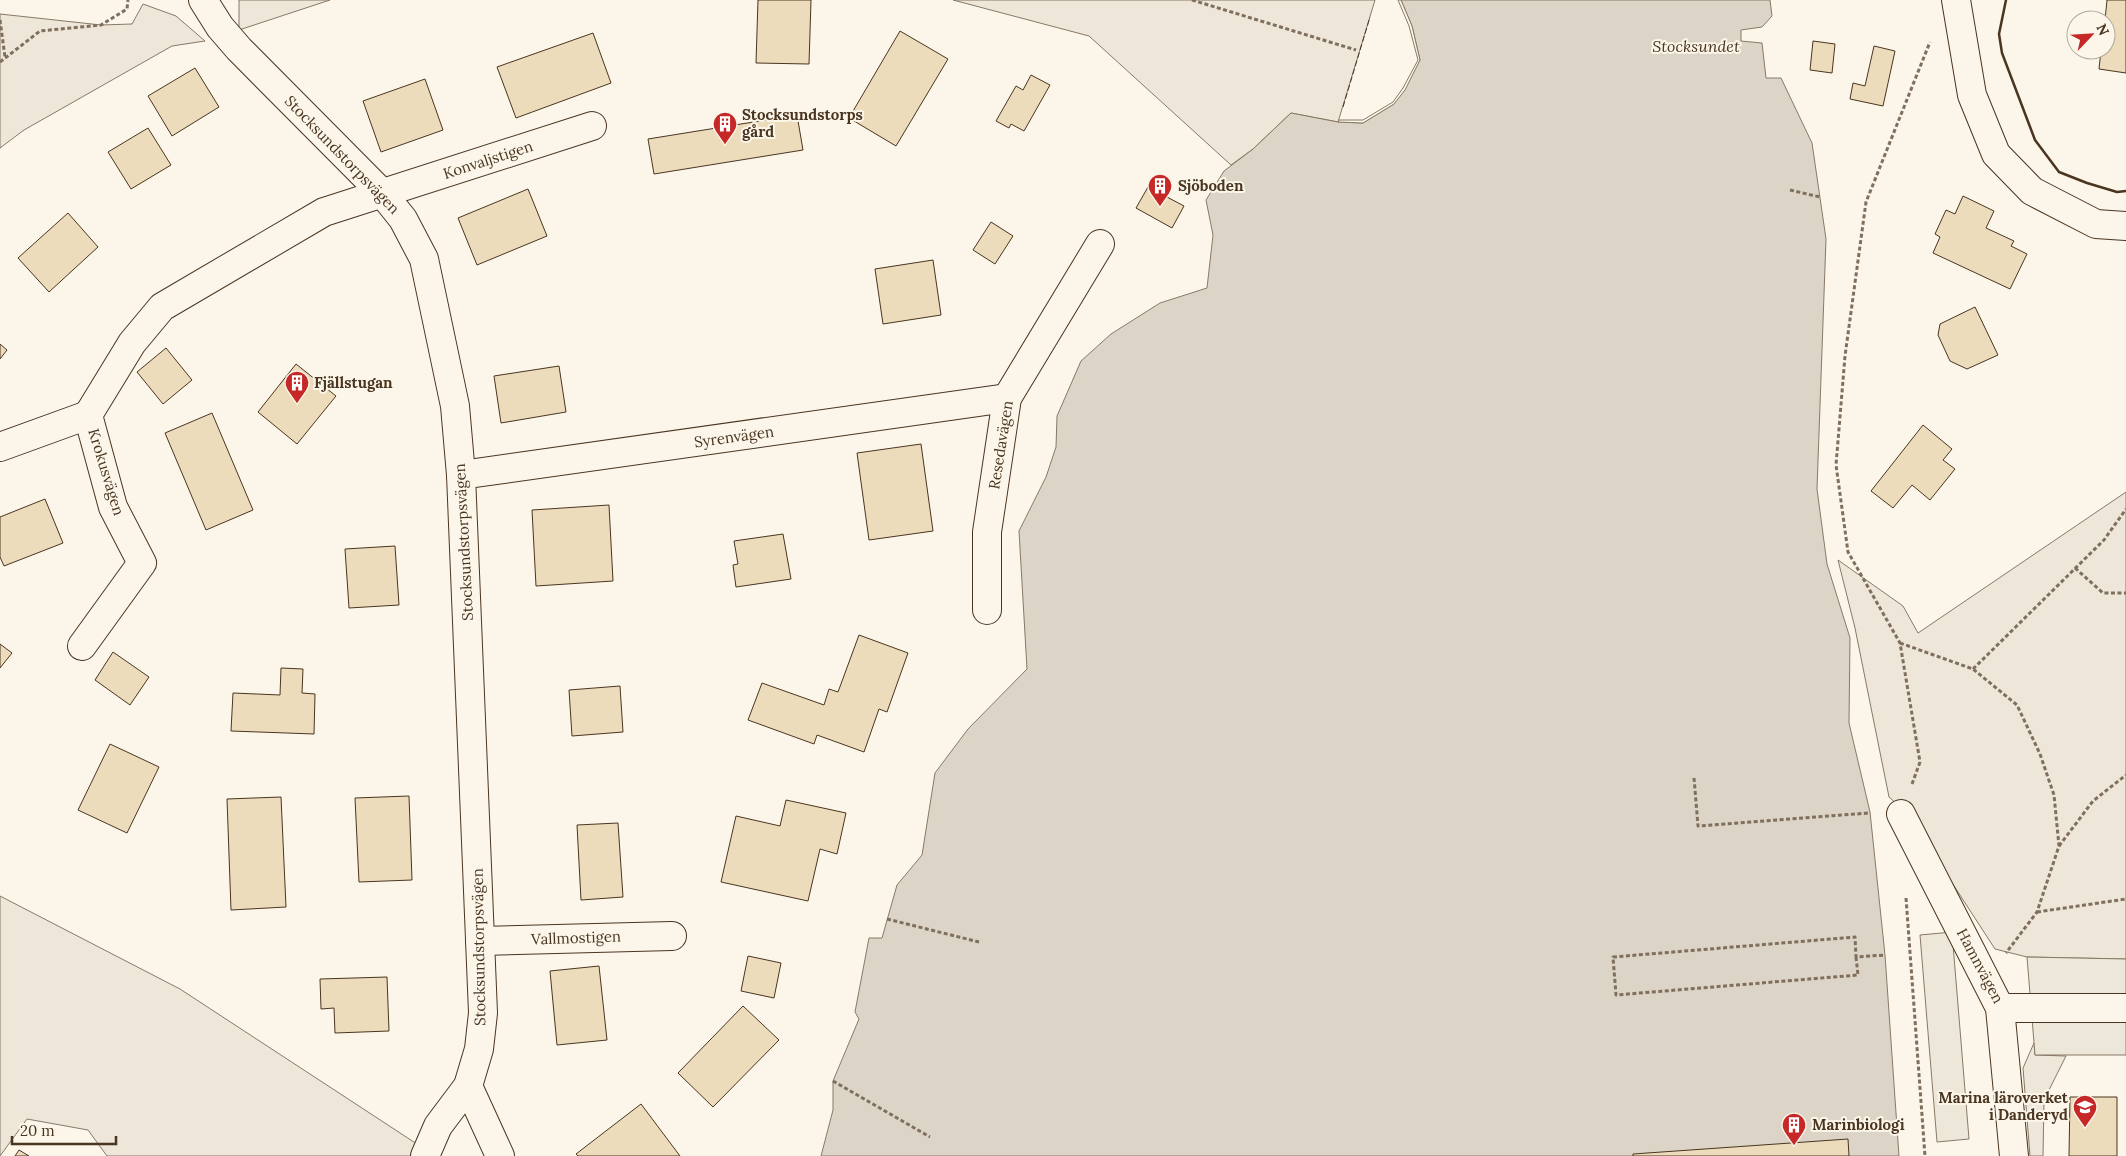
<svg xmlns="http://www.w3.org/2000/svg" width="2126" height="1156" viewBox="0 0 2126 1156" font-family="Lora,serif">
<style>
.green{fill:#ede6d9;stroke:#887966}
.parking{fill:#ede7d9;stroke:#887966}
.water{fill:#dcd4c6;stroke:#887966}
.pier{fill:#fbf6e9;stroke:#887966}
.building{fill:#ecdcbc;stroke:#4a3520}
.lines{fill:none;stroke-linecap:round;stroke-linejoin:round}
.minor-casing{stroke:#4a3520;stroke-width:30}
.path{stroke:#7f6f5c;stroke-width:3;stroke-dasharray:4 2.5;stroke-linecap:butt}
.minor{stroke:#fbf6e9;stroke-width:28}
.fence{stroke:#4a3520;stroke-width:1;stroke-dasharray:6 2.5;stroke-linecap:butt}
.wall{stroke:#4a3520;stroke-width:2.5}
.labels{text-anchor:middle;stroke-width:4;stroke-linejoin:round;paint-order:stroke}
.poi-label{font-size:15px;font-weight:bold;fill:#4a3520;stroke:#fbf6e9;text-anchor:start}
.street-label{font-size:15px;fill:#4a3520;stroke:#fbf6e9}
.water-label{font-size:16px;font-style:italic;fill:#4a3520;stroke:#fbf6e9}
</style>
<rect width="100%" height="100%" fill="#fbf6e9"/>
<!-- green -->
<g class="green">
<path d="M239,0h91l-91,30z"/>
<path d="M953,0h422l-37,122 -47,-9 -38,36 -22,16 -142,-129z"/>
<path d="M143,4l33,12 29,25 -33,5 -148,84 -24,18v-134l101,11 31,-1z"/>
<path d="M2126,492v467l-99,-2 -32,-8 -89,-137 -17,-15 -34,-169 -17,-68 65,46 15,27z"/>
<path d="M0,896l180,93 240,157 -4,10h-309l-19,-26 -61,-11 -27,37z"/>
<path d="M2034,1043l1,12 31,1 -22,44 -1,56h-13l-7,-88z"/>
</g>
<!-- parking -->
<g class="parking">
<path d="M1952,932l17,207 -32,3 -17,-207z"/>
<path d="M2027,957l99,2v96h-91z"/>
</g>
<!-- water -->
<path class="water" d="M1401,0h369l2,16 -10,11 -21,3v11l21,2 4,35h15l31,65 14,96 -9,250 10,75 23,74 -1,85 21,89 15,143 14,201h-1078l12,-46v-29l26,-62 -4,-7 14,-74h13l15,-53 25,-30 13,-82 33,-44 59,-60 -8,-138 27,-54 10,-30 1,-31 24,-55 30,-27 49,-31 47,-15 6,-53 -7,-35 18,-29 29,-22 38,-36 47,9 25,1 31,-19 26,-44 -8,-34z"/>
<!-- pier -->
<path class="pier" d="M1398,0h3l11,26 8,34 -15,30 -11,14 -31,19 -25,-1 1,-2h24l30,-18 10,-14 15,-28 -9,-34z"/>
<!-- building -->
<g class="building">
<path d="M758,0h53l-2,64 -53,-1z"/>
<path d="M2107,0h19v73l-27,-4 2,-19h5l-1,-30z"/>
<path d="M900,31l48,28 -52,87 -47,-28z"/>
<path d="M593,33l18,50 -95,35 -19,-51z"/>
<path d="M1813,41l22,3 -3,29 -22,-3z"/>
<path d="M1874,46l21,5 -12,55 -33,-7 3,-16 12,3z"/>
<path d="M195,68l24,39 -47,29 -24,-40z"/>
<path d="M1031,75l19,10 -26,46 -13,-7 -2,4 -13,-7 20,-35 7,4z"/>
<path d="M425,79l18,51 -62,22 -18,-51z"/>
<path d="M797,115l6,35 -149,24 -6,-35z"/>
<path d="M148,128l23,37 -40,24 -23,-37z"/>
<path d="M1148,187l36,19 -12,22 -36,-20z"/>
<path d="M528,189l19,47 -70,29 -19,-47z"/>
<path d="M1963,196l31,15 -8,17 28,13 -3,5 16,8 -17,35 -77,-36 7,-16 -5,-3 11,-24 9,4z"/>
<path d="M68,213l30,34 -49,45 -31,-34z"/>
<path d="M991,222l22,14 -18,28 -22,-14z"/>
<path d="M933,260l8,55 -58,9 -8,-55z"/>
<path d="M1975,307l23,48 -31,14 -17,-8 -12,-26 2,-11z"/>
<path d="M0,344l7,6 -7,9z"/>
<path d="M166,348l26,32 -29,24 -26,-32z"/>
<path d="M296,364l40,32 -39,48 -39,-32z"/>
<path d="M559,366l7,46 -65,11 -7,-47z"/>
<path d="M212,413l41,97 -47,20 -41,-97z"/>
<path d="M1923,425l29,24 -9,11 12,9 -25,31 -18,-15 -19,23 -22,-17z"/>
<path d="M921,444l12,87 -64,9 -12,-87z"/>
<path d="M45,499l18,44 -59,23 -4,-9v-40z"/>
<path d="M609,505l4,76 -77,5 -4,-76z"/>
<path d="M783,534l8,45 -55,8 -3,-22 5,-1 -4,-23z"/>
<path d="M395,546l4,59 -50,3 -4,-59z"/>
<path d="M859,635l49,18 -21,59 -8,-3 -15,43 -47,-17 -3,9 -66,-24 14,-37 62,22 5,-16 9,3z"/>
<path d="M0,644l12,9 -12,15z"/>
<path d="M113,652l36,25 -19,28 -35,-25z"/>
<path d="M281,668l22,1 -1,24 13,1 -1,40 -83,-3 2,-38 47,2z"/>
<path d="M620,686l3,46 -51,4 -3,-46z"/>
<path d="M110,744l49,23 -32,66 -49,-23z"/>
<path d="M409,796l3,84 -53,2 -4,-84z"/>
<path d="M281,797l5,110 -55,3 -4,-111z"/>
<path d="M786,800l60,13 -9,41 -17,-5 -12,52 -87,-19 15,-66 44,10z"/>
<path d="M618,823l5,74 -42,3 -4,-75z"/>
<path d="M748,956l33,7 -7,35 -33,-7z"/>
<path d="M599,966l8,74 -50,5 -7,-74z"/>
<path d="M387,977l2,54 -54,2 -1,-25 -13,1 -1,-30z"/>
<path d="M743,1006l36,34 -66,67 -35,-34z"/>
<path d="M2070,1097h47v59h-48z"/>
<path d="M641,1104l39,52h-102l-2,-2z"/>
<path d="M1848,1139l1,17h-216v-2z"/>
<path d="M19,1150l10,6h-14z"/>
</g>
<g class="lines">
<defs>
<g id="minor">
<path d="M203,0l17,27 19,22 144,145 20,25 21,40 31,147 6,69 22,538 -4,36 -11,37 -30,40 -13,30"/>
<path d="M1956,0l16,95 24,59 36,37 64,33 30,2"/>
<path d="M0,447l88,-32"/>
<path d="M461,475l546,-77"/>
<path d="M987,610v-78l20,-134 93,-154"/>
<path d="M82,646l60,-83 -29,-56 -25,-92 44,-72 30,-36 162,-95 268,-86"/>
<path d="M1901,814l99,194 14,148"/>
<path d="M480,941l192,-5"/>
<path d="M2000,1008h126"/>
<path d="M468,1086l32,70"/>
</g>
</defs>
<!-- minor casing -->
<use href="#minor" class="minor-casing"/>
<!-- path -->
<g class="path">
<path d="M1192,0l164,50"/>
<path d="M0,20l5,37"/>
<path d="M0,62l40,-31 61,-6 26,-16 1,-9"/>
<path d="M1790,190l30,7"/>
<path d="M2075,568l28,25h23"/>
<path d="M1900,643l73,26 44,36 23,49 14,41 5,51 -22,66 -31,41"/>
<path d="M1973,669l131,-129 22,-31"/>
<path d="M1694,778l4,48 171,-13"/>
<path d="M1912,784l8,-22 -20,-119 -52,-91 -12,-87 9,-109 21,-154 64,-160"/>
<path d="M2059,846l34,-45 33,-26"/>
<path d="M1906,898l19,258"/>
<path d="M2037,912l89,-13"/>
<path d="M887,919l92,23"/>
<path d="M1856,957l2,18 -242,20 -3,-38 242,-20 1,20 29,-2"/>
<path d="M833,1081l97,56"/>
</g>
<!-- minor -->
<use href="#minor" class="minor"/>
<!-- fence -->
<path class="fence" d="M1343,107l27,-90"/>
<!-- wall -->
<path class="wall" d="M2006,0l-7,34 3,19 33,87 24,32 28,11 30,9 9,-1"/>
</g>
<!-- icons -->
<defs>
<symbol id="building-pin" viewBox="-11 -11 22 30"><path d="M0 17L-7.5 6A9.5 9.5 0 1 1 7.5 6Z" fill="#c62828" stroke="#fbf6e9"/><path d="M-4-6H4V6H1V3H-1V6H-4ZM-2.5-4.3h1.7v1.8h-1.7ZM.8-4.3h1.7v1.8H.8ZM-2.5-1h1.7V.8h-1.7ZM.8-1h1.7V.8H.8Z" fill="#fff"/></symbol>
<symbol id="school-pin" viewBox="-11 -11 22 30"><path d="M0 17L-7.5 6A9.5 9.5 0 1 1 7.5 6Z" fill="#c62828" stroke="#fbf6e9"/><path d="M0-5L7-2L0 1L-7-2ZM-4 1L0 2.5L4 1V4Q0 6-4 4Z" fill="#fff"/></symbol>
</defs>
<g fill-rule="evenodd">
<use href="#building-pin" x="711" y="110" width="28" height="38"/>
<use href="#building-pin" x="1146" y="172" width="28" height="38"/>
<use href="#building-pin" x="283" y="369" width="28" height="38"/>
<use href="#school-pin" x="2071" y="1093" width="28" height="38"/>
<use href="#building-pin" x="1780" y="1111" width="28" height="38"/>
</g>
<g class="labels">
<!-- poi labels -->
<g class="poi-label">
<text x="742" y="120">Stocksundstorps<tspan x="742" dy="17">gård</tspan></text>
<text x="1178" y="191">Sjöboden</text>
<text x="314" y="388">Fjällstugan</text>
<text x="2068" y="1103" text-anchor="end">Marina läroverket<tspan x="2068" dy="17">i Danderyd</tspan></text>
<text x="1812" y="1130">Marinbiologi</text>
</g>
<!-- street labels -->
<g class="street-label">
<text transform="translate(342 155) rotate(46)" y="5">Stocksundstorpsvägen</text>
<text transform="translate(488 160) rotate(-18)" y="5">Konvaljstigen</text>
<text transform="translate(734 437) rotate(-8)" y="5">Syrenvägen</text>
<text transform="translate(1001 445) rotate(-81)" y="5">Resedavägen</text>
<text transform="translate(106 472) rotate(73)" y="5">Krokusvägen</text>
<text transform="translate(464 542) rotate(-93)" y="5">Stocksundstorpsvägen</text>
<text transform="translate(576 938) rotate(-2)" y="5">Vallmostigen</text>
<text transform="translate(479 947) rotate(-91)" y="5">Stocksundstorpsvägen</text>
<text transform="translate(1980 966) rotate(62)" y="5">Hamnvägen</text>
</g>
<!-- water labels -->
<g class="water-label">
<text x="1696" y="52">Stocksundet</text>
</g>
</g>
<!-- north arrow -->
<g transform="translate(2091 35) rotate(65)"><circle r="24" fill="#fbf6e9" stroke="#b4a999"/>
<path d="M0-4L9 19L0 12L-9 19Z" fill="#c62828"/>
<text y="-8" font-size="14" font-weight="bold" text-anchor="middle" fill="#4a3520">N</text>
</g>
<!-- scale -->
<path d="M12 1136v8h104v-8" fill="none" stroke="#4a3520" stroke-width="2.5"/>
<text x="20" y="1136" font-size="15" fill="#4a3520" stroke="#fbf6e9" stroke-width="4" paint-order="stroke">20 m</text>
</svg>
